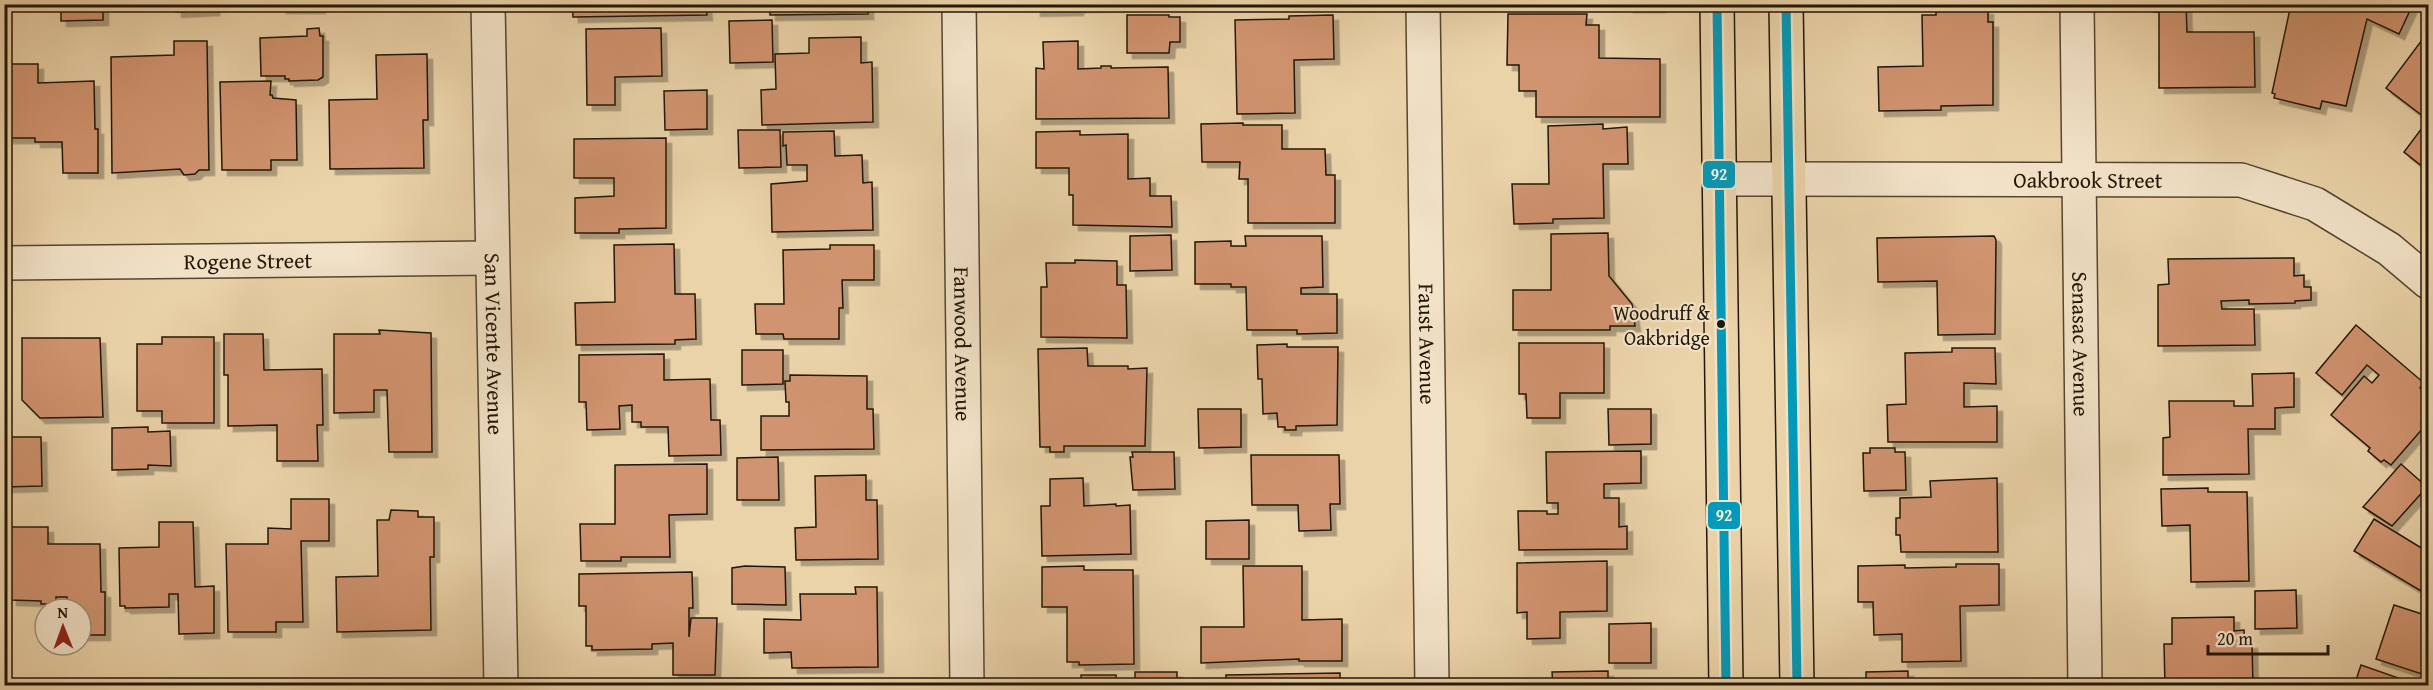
<svg xmlns="http://www.w3.org/2000/svg" width="2433" height="690" viewBox="0 0 2433 690" font-family="'Gentium Book Plus',serif">
<style>
.building{fill:#d19470;stroke:#221707;stroke-width:1.5;filter:url(#shadow)}
.lines{fill:none;stroke-linecap:round;stroke-linejoin:round}
.minor-casing{stroke:#544630;stroke-width:36}
.major-casing{stroke:#221707;stroke-width:36}
.minor{stroke:#f2e2c7;stroke-width:33}
.major{stroke:#ebd3a9;stroke-width:33}
.bus-1-casing{stroke:#f2e2c7;stroke-width:14}
.bus-1{stroke:#039aba;stroke-width:9}
.bus-dot{fill:#221707;stroke:#f2e2c7;stroke-width:2}
.labels{text-anchor:middle;stroke-width:4.5;stroke-linejoin:round;paint-order:stroke}
.bus-label{font-size:20px;fill:#221707;stroke:#f2e2c7;text-anchor:end}
.street-label{font-size:22px;fill:#221707;stroke:#f2e2c7}
.line-badge{stroke:#f2e2c7;stroke-width:2}
.badge-label{font-size:16px;text-anchor:middle;font-weight:bold;fill:#fff}
</style>
<defs>
<filter id="shadow"><feDropShadow dx="5.5" dy="5.5" stdDeviation="0" flood-color="#0004"/></filter>
</defs>
<rect width="100%" height="100%" fill="#ebd3a9"/>
<filter id="stains"><feTurbulence type="fractalNoise" baseFrequency=".00333" numOctaves="4"/><feColorMatrix values="0 0 0 0 .2 0 0 0 0 .09 0 0 0 0 .02 0 0 0 .5 -.17"/></filter>
<radialGradient id="worn" r=".72"><stop offset=".6" stop-color="#630" stop-opacity="0"/><stop offset="1" stop-color="#630" stop-opacity=".3"/></radialGradient>
<!-- building -->
<g class="building">
<path d="M61,4h42v16l-42,1z"/>
<path d="M176,4h38v6l-38,2z"/>
<rect x="281" y="4" width="39" height="4"/>
<path d="M572,4h134l1,11 -134,2z"/>
<path d="M770,4h98v10l-98,1z"/>
<path d="M1035,4h98l1,2 -56,1v3l-43,1z"/>
<path d="M1242,4h55v1l-54,1z"/>
<rect x="1628" y="4" width="31" height="3"/>
<path d="M2154,4h32l1,28h67l1,55 -96,1v-76h-5z"/>
<path d="M2291,4h122l-14,30 -32,-15 -21,87 -24,-5 -2,8 -46,-11 1,-4 -3,-1z"/>
<path d="M1988,9v13h5v83l-52,1v4l-62,1 -1,-44 45,-1 -1,-51h14v-5z"/>
<path d="M1508,14h79l-1,11h13v33l61,1v58h-124v-26h-17v-26h-12z"/>
<path d="M1127,15h42v2h11v25h-10l-1,11h-42z"/>
<path d="M1333,15l1,44 -40,1 1,53 -58,1 -2,-94 54,-1v-3z"/>
<path d="M772,20l1,42 -43,1 -1,-42z"/>
<path d="M319,28l1,8h3v41l-5,3 -29,1v-2h-4v-3h-24l-1,-38 47,-2v-7z"/>
<path d="M661,28l1,48 -47,1v28h-28l-1,-76z"/>
<path d="M861,37v26l11,-1 1,60 -111,3 -1,-35 15,-1 -1,-35 34,-1v-15z"/>
<path d="M2422,40l6,5v75l-42,-32z"/>
<path d="M174,41h33l2,129h-10l-4,4 -11,1 -4,-6 -68,4 -1,-116 63,-2z"/>
<path d="M1078,41v28l23,-1v-2h10v2l57,-1 1,51 -133,1v-51l8,1 -1,-27z"/>
<path d="M427,54l1,66h-5l1,48 -94,1 -1,-69 48,-1 -1,-44z"/>
<path d="M4,64h34v19l56,-2 1,48h3v44h-35l-1,-31h-27v-4h-31z"/>
<path d="M271,81l-1,14h2l1,3 23,2 1,60h-26v10h-49l-2,-88z"/>
<path d="M707,90v39l-42,1 -1,-39z"/>
<path d="M2428,120v51l-24,-19z"/>
<path d="M1243,123v2h39v24h43l1,26h9v48h-87v-44h-9l1,-17h-38l-1,-38z"/>
<path d="M1603,124v5l24,-2 1,37h-25l1,54 -51,1v4l-39,1 -2,-40h37l-1,-58z"/>
<path d="M738,130h42l1,37 -42,1z"/>
<path d="M834,131l1,25 27,-1 1,28 9,-1 1,48 -101,2 -1,-48 36,-3v-16h-20l-1,-20 -3,1v-14z"/>
<path d="M1080,131v4l48,-1v45l22,-1v18h21l1,31 -99,-2v-30h-4v-27h-33v-36z"/>
<path d="M666,138v90l-47,1v4h-44v-35l39,-2v-18h-40v-39z"/>
<path d="M1608,233l1,43 23,28 3,22h-25v4h-97v-40h38v-56z"/>
<path d="M1171,235l1,35 -42,1v-35z"/>
<path d="M1245,236h77l1,51 -22,1v6h36v39l-40,1v-4h-50l-1,-43h-15v-3h-36v-42l36,-1v5h15z"/>
<path d="M1994,236l2,4 -1,94 -57,1 -1,-54 -59,1 -1,-44z"/>
<path d="M674,244l1,50h20l1,45 -21,1v4l-99,1 -1,-42 40,-1 -1,-57z"/>
<path d="M830,245h44v35h-32l1,28h-4v31h-55l-1,-5h-27l-1,-30h29l-1,-54 47,-1z"/>
<path d="M2294,258v18l10,-1v12h7v13l-16,1v2l-46,1v-4l-28,1 1,8h32l1,36 -97,1v-61l11,-1 -1,-25z"/>
<path d="M1075,260l42,1v24h9l1,53 -86,-1v-50h6l-1,-24h29z"/>
<path d="M2356,325l68,58 -4,5 8,7v20l-7,9 3,3 -33,38 -7,-5 -3,2 -13,-11 2,-3 -39,-33 33,-39 8,7 7,-8 -12,-10 -25,30 -26,-22z"/>
<path d="M379,330l52,3 1,119h-43l-2,-62h-13v22l-40,1v-79h46z"/>
<path d="M224,334h39l1,36 58,-1 1,56h-6l1,36h-41v-36l-49,1v-51h-4z"/>
<path d="M162,337h52v86h-52v-12h-25v-67h25z"/>
<path d="M22,338h78l3,79 -63,1 -18,-18z"/>
<path d="M1519,343h85v50h-44v25h-33l-1,-24h-7z"/>
<path d="M1287,344v3h51l-1,78 -41,1v4h-11v-3h-7l-1,-14 -14,1 -1,-35h-4l-1,-34z"/>
<path d="M1087,348l1,18h40v3l19,-1 -2,78h-81v6h-14v-5h-10l-2,-98z"/>
<path d="M1952,348h43l1,36 -32,-1v24l33,-1v36h-109l-1,-37 19,-1 -1,-51 47,-1z"/>
<path d="M742,350h41v34l-41,1z"/>
<path d="M664,354v26l46,-1 1,41h9l1,35 -52,1 -1,-29h-27v-5h-9v-17l-13,1 1,23 -33,1 -1,-28h-7v-47z"/>
<path d="M2294,373v34l-19,1v21h-27l1,45 -86,1v-37l7,-1 -1,-36h65v5h19l-1,-32z"/>
<path d="M790,375l77,1v33h6l1,40 -113,1v-34h28v-14h-3l-1,-21h5z"/>
<path d="M1198,409h43v38l-42,1z"/>
<path d="M1608,409h43v35l-42,1z"/>
<path d="M148,427v5l22,-1 1,35 -23,-1v4l-36,1v-42z"/>
<path d="M4,437h37l1,49 -38,1z"/>
<path d="M1870,448h25v4h10l1,38 -42,1 -1,-38h7z"/>
<path d="M1641,451v32l-37,1v14h15v29l8,-1v23l-108,1 -1,-39h29v3h11v-11h-11l-1,-51z"/>
<path d="M1132,452h42l1,37 -42,1 -3,-33h3z"/>
<path d="M1251,455h88l1,49h-10l1,26 -32,1 -1,-26h-46z"/>
<path d="M778,457l1,43h-42v-42z"/>
<path d="M707,464v50l-38,1 1,42h-49v4h-40l-1,-37h35v-59z"/>
<path d="M2401,464l26,23 -35,39 -29,-19z"/>
<path d="M866,475v25h11l1,59 -82,1 -1,-32 21,-1 -1,-51z"/>
<path d="M1083,478l1,28 32,-2v2l14,-1 1,49 -89,2 -1,-50h9v-27z"/>
<path d="M1997,478l1,74h-97l-1,-17h-4v-17h4v-20l31,-1 -1,-16z"/>
<path d="M2208,488v4h39l2,89 -58,1 -1,-57 -28,1 -1,-37z"/>
<path d="M291,499h38v42h-28l2,81h-27v10h-48l-2,-88h42v-16l23,1z"/>
<path d="M391,510l27,1v6h16v40h-4l1,73 -94,2 -1,-55 42,-1 -1,-56h12z"/>
<path d="M2374,519l54,33v27l-7,12 -67,-40z"/>
<path d="M1249,520v39h-43v-38z"/>
<path d="M159,522h34l2,65 19,-1v47l-35,1 -1,-40h-9v13l-44,1v-2h-5l-1,-58 40,-1z"/>
<path d="M11,527h37v17h52l1,48h4v43h-24v-26h-12l-2,-12h-11v7h-15v-3l-30,-1z"/>
<path d="M1607,561v50l-47,1v26l-33,1v-27l-10,1v-50z"/>
<path d="M1956,564h43v41l-39,1 1,55 -59,1v-28l-28,1 -1,-33h-15v-36l47,-1v3l51,-1z"/>
<path d="M745,566l40,1 1,38 -54,-1v-36z"/>
<path d="M1084,566v4h49l1,94 -55,1v-3h-12v-55h-25v-40z"/>
<path d="M1243,566h59v54l40,-1v42h-43v-2l-98,4v-36h43z"/>
<path d="M692,572l1,36h-4v29l2,-19h26l-2,57h-42v-32l-21,1v5l-60,1v-4h-6v-40h-7v-32z"/>
<path d="M855,587h22l1,80 -86,1 -1,-16 -27,1v-34l37,1 -1,-26h56z"/>
<path d="M2296,590l1,38 -42,1v-38z"/>
<path d="M2394,605l31,10 3,-10v71l-52,-17z"/>
<path d="M2234,617v14l10,-1 1,14 7,-1 1,43h-88l-1,-42h8v-26z"/>
<path d="M1651,623v40h-42v-39z"/>
<path d="M2361,665l60,21h-67z"/>
<path d="M1608,671v15h-55l-1,-14z"/>
<path d="M1908,671v15h-42v-14z"/>
<rect x="1135" y="672" width="42" height="14"/>
<path d="M1340,673v13h-114v-11z"/>
<path d="M1081,675h35l1,11h-36z"/>
<path d="M715,681v5h-106l58,-2v-2z"/>
<path d="M880,681v5h-71v-4z"/>
</g>
<g class="lines">
<defs>
<g id="minor">
<path id="s1" d="M488,4l13,682"/>
<path id="s2" d="M959,4l8,682"/>
<path id="s3" d="M1423,4l9,682"/>
<path id="s4" d="M2077,4l8,682"/>
<path id="s5" d="M1719,179l522,1 74,24 74,45 39,33"/>
<path id="s6" d="M4,263l487,-5"/>
</g>
<g id="major">
<path d="M1717,4l9,682"/>
<path d="M1786,4l11,682"/>
</g>
</defs>
<!-- minor casing -->
<use href="#minor" class="minor-casing"/>
<!-- major casing -->
<use href="#major" class="major-casing"/>
<!-- minor -->
<use href="#minor" class="minor"/>
<!-- major -->
<use href="#major" class="major"/>
<defs>
<g id="bus-1">
<path d="M1717,4l9,682"/>
<path d="M1786,4l11,682"/>
</g>
</defs>
<!-- bus-1 casing -->
<use href="#bus-1" class="bus-1-casing"/>
<!-- bus-1 -->
<use href="#bus-1" class="bus-1"/>
</g>
<!-- markers -->
<circle class="bus-dot" cx="1721" cy="324" r="5"/>
<g class="labels">
<!-- bus labels -->
<g class="bus-label">
<text x="1710" y="320">Woodruff &amp;<tspan x="1710" dy="25">Oakbridge</tspan></text>
</g>
<!-- street labels -->
<g class="street-label">
<text dy="8" stroke="none"><textPath href="#s5" startOffset="369">Oakbrook Street</textPath></text>
<text dy="8" stroke="none"><textPath href="#s6" startOffset="244">Rogene Street</textPath></text>
<text dy="8" stroke="none"><textPath href="#s1" startOffset="340">San Vicente Avenue</textPath></text>
<text dy="8" stroke="none"><textPath href="#s2" startOffset="340">Fanwood Avenue</textPath></text>
<text dy="8" stroke="none"><textPath href="#s3" startOffset="340">Faust Avenue</textPath></text>
<text dy="8" stroke="none"><textPath href="#s4" startOffset="340">Senasac Avenue</textPath></text>
</g>
</g>
<g class="line-badge">
<rect x="1702" y="160" width="34" height="29" rx="6" fill="#039aba"/>
<rect x="1707" y="501" width="34" height="29" rx="6" fill="#039aba"/>
</g>
<g class="badge-label">
<text x="1719" y="180">92</text>
<text x="1724" y="521">92</text>
</g>
<!-- margin -->
<rect width="2433" height="690" fill="none" stroke="#ebd3a9" stroke-width="24"/>
<rect x="6" y="6" width="2421" height="678" fill="none" stroke="#221707" stroke-width="3"/>
<rect x="12" y="12" width="2409" height="666" fill="none" stroke="#221707" stroke-width="1.5"/>
<!-- north arrow -->
<g transform="translate(63 627) rotate(359)"><circle r="28" fill="#f2e2c7" stroke="#9f917a" stroke-width="1.5"/>
<path d="M0-4.5L10 22L0 15L-10 22Z" fill="#8f2418"/>
<text y="-9" font-size="16" font-weight="bold" text-anchor="middle" fill="#221707">N</text>
</g>
<!-- scale -->
<path d="M2208 645v9h120v-9" fill="none" stroke="#221707" stroke-width="3"/>
<text x="2217" y="645" font-size="18" fill="#221707" stroke="#f2e2c7" stroke-width="4.5" paint-order="stroke">20 m</text>
<rect width="100%" height="100%" filter="url(#stains)"/>
<rect width="100%" height="100%" fill="url(#worn)"/>
</svg>
